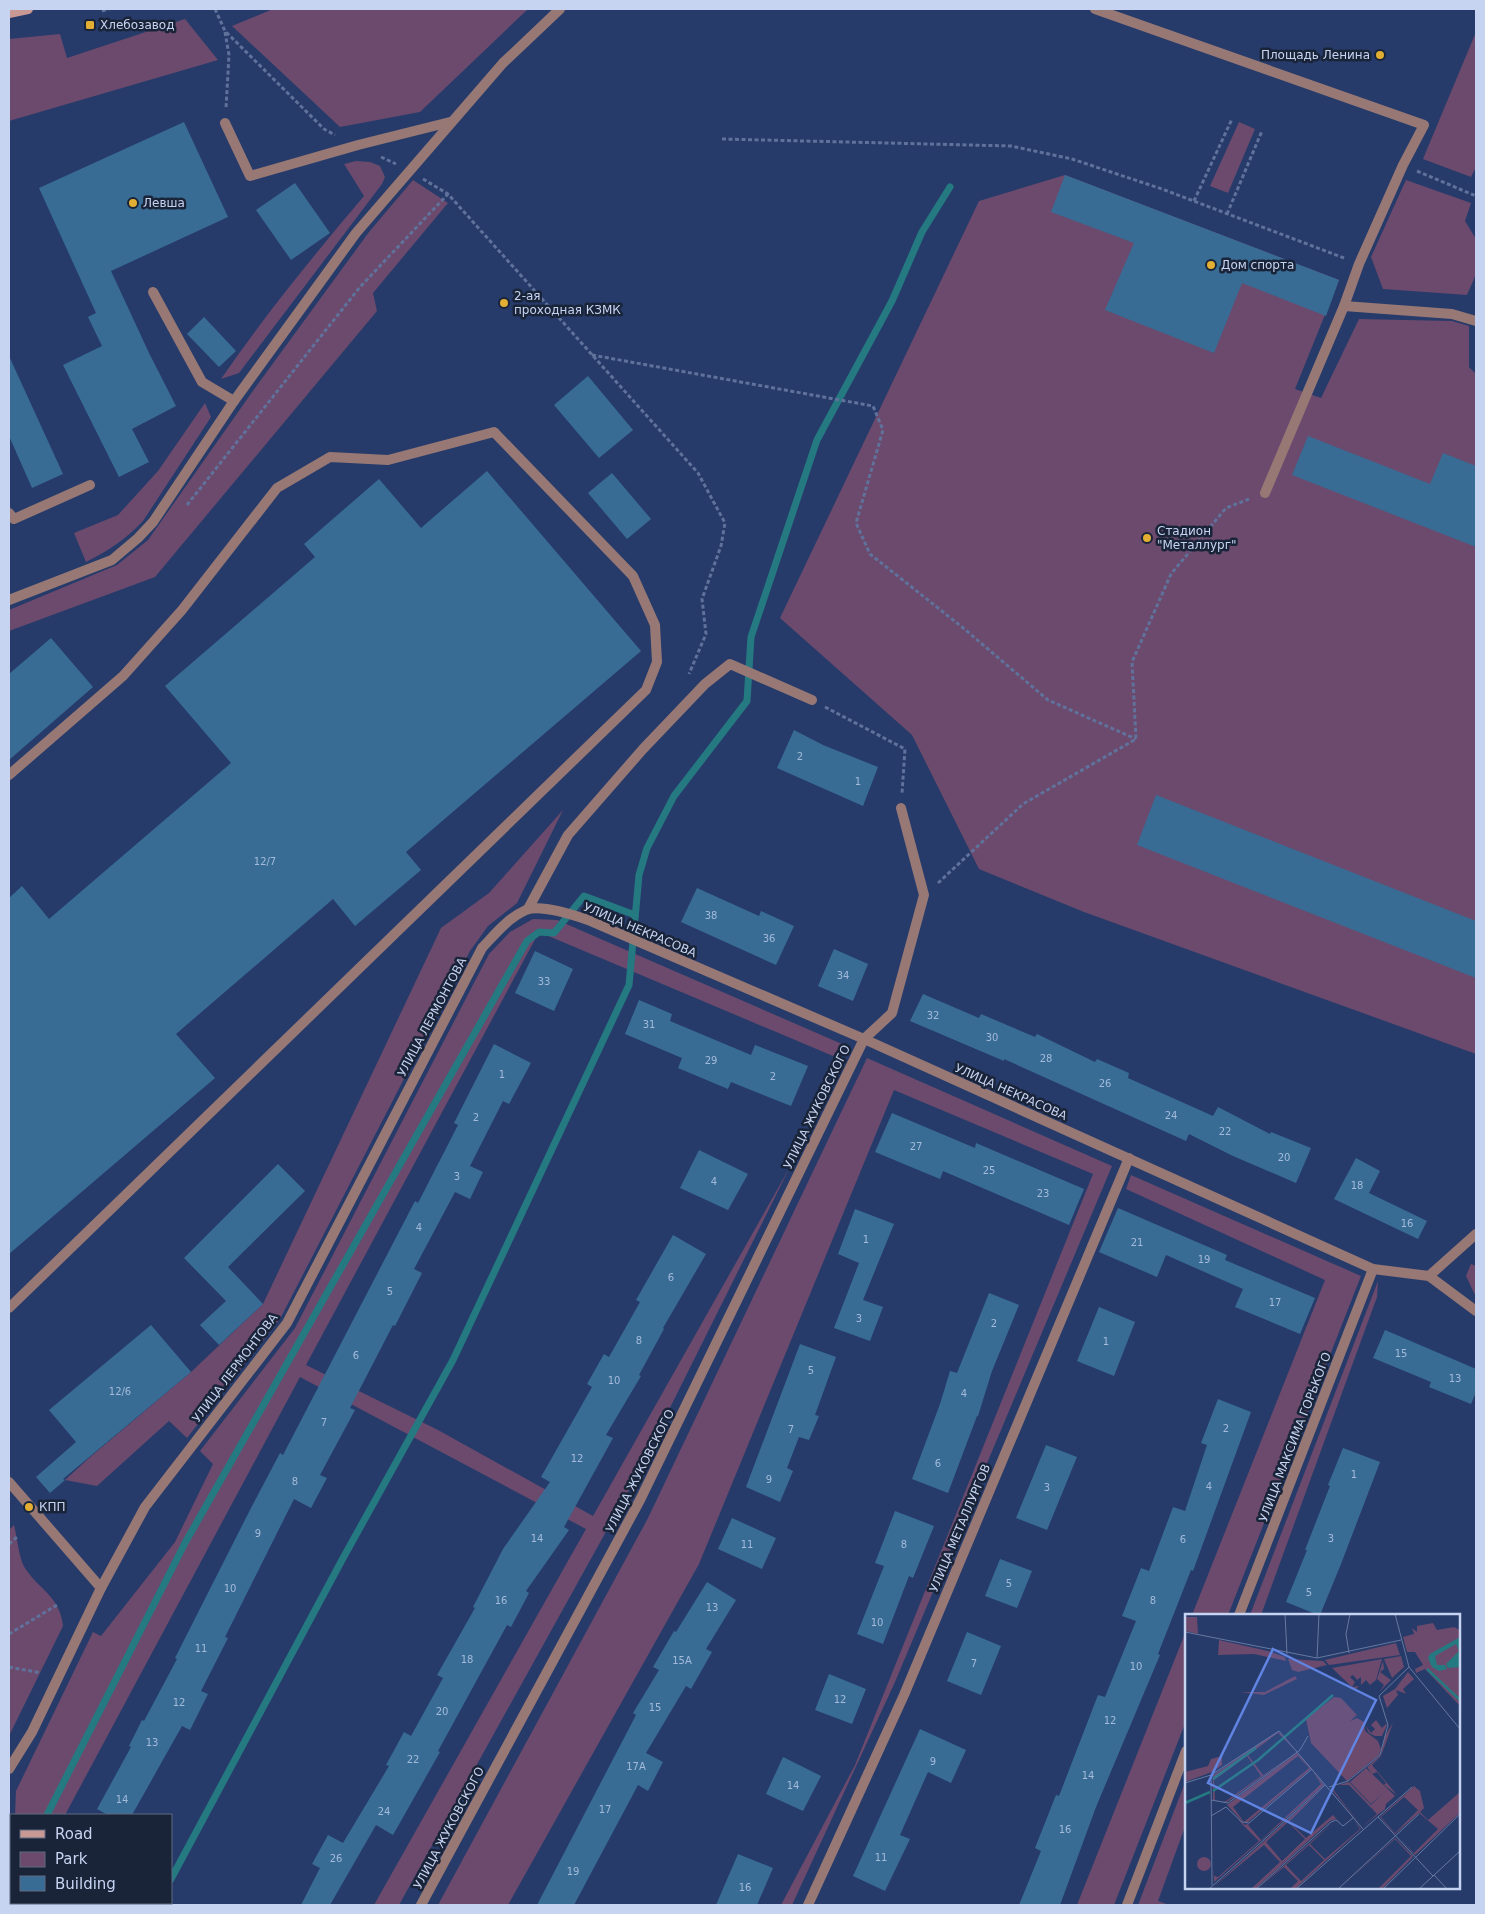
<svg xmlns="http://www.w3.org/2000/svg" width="1485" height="1914" viewBox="0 0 1485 1914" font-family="'DejaVu Sans',sans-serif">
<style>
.green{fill:#6b4a6d}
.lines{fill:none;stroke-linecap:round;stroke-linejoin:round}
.stream{stroke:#257a82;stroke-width:7}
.building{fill:#396c95}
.path{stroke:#60729b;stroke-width:3;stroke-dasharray:4 2.5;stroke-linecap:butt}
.lane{stroke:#977875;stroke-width:10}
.street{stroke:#977875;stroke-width:10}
.secondary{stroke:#c89894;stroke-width:10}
.poi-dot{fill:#e2af34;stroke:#1a2439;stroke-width:2}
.labels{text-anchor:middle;stroke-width:5;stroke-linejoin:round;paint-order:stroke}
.number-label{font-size:10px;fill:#a3bada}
.poi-label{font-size:12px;fill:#c6d4f1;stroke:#1a2439;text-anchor:start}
.street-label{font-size:12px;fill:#c6d4f1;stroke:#1a2439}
.inset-river{fill:none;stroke:#257a82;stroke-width:2.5}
.inset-road{fill:none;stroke:#6678a0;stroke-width:1}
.view{fill:#6184e2;fill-opacity:0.15;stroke:#6184e2;stroke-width:2.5}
.inset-edge{fill:none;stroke:#c6d4f1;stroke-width:2.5}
</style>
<rect width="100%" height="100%" fill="#263b6a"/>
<!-- green -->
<g class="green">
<path d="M273,9h255l-108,103 -80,15 -108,-101z"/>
<path d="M185,19l33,41 -209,61v-82l51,-5 7,24z"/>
<path d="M1476,32v135l-5,10 -48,-18z"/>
<path d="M1239,122l16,7 -27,64 -18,-7z"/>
<path d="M356,161l14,1 10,4 5,11 -3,7 -143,189 -18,6c44,-64 93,-124 143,-183l-20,-32z"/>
<path d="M1065,175l274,105 -44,109 26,9 38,-79 93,2 17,5v41l7,7v680l-392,-142 -105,-43 -67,-134 -132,-117 199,-417z"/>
<path d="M413,180l35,23 -75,90 4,18 -222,266 -146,54v-21l108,-45 31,-25 107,-152 114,-156z"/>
<path d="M1406,180l65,23 -6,18 11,18v35l-9,21 -84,-6 -12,-32z"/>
<path d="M205,403l6,14 -68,104c-17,18 -35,30 -57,41l-12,-29 44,-18 40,-44z"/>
<path d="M563,810l-46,93 -29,23 -18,25 -190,368 -93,119 -18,-17 -72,65 -32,-6 24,-22 102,-86 72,-68 178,-376 48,-35z"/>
<path d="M533,919l24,1 285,124 -9,12 -294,-124 -233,433 132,65 155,86 197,-349 -162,325 -229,413h-25l212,-376 -286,-152 -235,438h-50l1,-24 77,-159 8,4 74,-94 38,-78 -13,-13 95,-123 194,-374 21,-22z"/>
<path d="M867,1058l245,108 -217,516 -103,223h-11l74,-140 238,-591 -199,-84 -195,474 -191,341h-70l210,-387z"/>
<path d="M1131,1175l230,101 -133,339h-36l133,-335 -199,-91z"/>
<path d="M1471,1264l5,2v31l-10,-21z"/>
<path d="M1378,1281l-1,16 -116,318h-11z"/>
<path d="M14,1525c3,11 5,34 11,43 14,22 35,28 38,58l-54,110v-206z"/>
<path d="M1186,1631v90l-72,184h-37z"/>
<path d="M1186,1780v44l-28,77 11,4h-31z"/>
</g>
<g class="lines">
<!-- stream -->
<g class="stream">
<path d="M47,1815l138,-272 342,-602 12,-9 15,1 30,-37 51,19"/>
<path d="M171,1879l171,-319 111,-200 176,-375 10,-110 8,-27 27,-52 73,-95 4,-64 66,-197 75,-139 30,-69 28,-45"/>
<path d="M157,1905l2,-2"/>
</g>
</g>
<!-- building -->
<g class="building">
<path d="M184,122l44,95 -117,54 38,82 27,53 -44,23 17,33 -30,15 -56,-112 39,-19 -14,-29 8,-4 -57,-125z"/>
<path d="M1065,175l274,105 -13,36 -84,-33 -28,70 -109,-43 29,-67 -83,-31z"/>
<path d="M295,183l35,50 -39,27 -35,-50z"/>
<path d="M204,317l32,34 -17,16 -32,-33z"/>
<path d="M9,356l54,118 -31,14 -23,-52z"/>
<path d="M588,376l45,54 -34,28 -45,-53z"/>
<path d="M1308,436l122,48 13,-31 33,13v81l-184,-72z"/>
<path d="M487,471l154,180 -235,201 15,18 -66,56 -22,-27 -157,135 39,44 -206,176v-356l13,-12 27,33 182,-156 -66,-77 150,-129 -11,-13 75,-65 42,49z"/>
<path d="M612,473l39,46 -24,20 -39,-46z"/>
<path d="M51,638l42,49 -84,73v-86z"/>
<path d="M794,730l29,15 55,22 -15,39 -86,-38z"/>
<path d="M1156,795l320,126v57l-339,-133z"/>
<path d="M697,888l62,28 2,-5 33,15 -18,39 -95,-43z"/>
<path d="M834,949l34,15 -15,37 -35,-15z"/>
<path d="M535,951l38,18 -19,42 -39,-18z"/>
<path d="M923,994l56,24 2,-4 54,23 2,-3 58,28 2,-3 32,14 -1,5 85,38 5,-9 52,27 1,-2 40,16 -15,35 -63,-27 -44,-22 -3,7 -182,-82v2l-94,-40z"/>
<path d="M639,1000l33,14 -2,7 81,34 4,-10 53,21 -17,40 -60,-24 -3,7 -50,-21 4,-10 -57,-24z"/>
<path d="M494,1044l37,19 -22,41 -6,-3 -33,65 13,6 -13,27 -15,-7 -41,77 8,4 -27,53 -2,-1 -43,83 5,2 -35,65 7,3 -16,30 -17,-9 -69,138 3,1 -27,53 7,3 -18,36 -8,-4 -50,89h-24l-11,-6 34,-62 -2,-1 13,-26 2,1 33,-62 -2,-1 77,-152 28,-53 3,2 132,-254 3,2 40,-78 -4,-2z"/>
<path d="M892,1113l83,35 1,-5 108,46 -15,36 -126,-54 -3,8 -65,-27z"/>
<path d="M699,1150l49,24 -20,36 -48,-22z"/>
<path d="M1356,1158l24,13 -11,22 58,28 -9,18 -84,-40z"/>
<path d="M278,1164l27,27 -77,76 35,37 -44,41 -19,-20 26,-24 -42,-43z"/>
<path d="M1118,1208l109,47 -2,5 90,38 -15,36 -65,-27 8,-18 -77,-34 -9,22 -58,-25z"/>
<path d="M855,1209l39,15 -31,76 20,7 -13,34 -36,-13 25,-65 -21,-9z"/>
<path d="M673,1235l33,19 -43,74 1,1 -25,46 2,1 -35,59 7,3 -49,89 5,3 -43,61 3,2 -18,34 -4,-2 -69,126 2,1 -47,83 -17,-10 -46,80h-29l19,-37 -8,-4 16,-29 15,8 46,-77 -3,-1 18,-33 7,4 32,-58 -6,-3 38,-67 -2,-1 30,-58 47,-67 -9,-5 51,-90 -5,-3 17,-30 5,3 31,-55 -4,-2z"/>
<path d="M989,1293l30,12 -27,66 -14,45h-1l-29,77 -36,-14 28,-75 10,-33 7,2z"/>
<path d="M1099,1307l36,15 -21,54 -37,-15z"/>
<path d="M151,1325l40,47 -128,107 2,1 -15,13 -14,-16 40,-35 -27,-32z"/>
<path d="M1385,1330l91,39v23l-5,12 -42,-17 2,-5 -58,-24z"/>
<path d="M800,1344l36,13 -21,58 4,1 -10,24 -10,-3 -12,31 6,3 -13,31 -34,-15z"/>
<path d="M1218,1399l33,13 -58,159 -2,-1 -33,84 2,1 -64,152 -36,98h-41l22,-54 -6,-3 21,-53 3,1 39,-101 7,2 31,-76 -14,-5 19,-48 8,3 24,-64 12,4 22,-66 -6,-2z"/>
<path d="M1046,1445l31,12 -30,73 -31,-12z"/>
<path d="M1343,1448l37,14 -39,102 -21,51h-2l-32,-13 21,-52h-2l25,-64 -2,-1z"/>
<path d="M895,1511l39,15 -21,52 -4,-2 -26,68 -26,-10 27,-68 -9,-3z"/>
<path d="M732,1518l44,20 -14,31 -44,-20z"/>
<path d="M1000,1559l32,12 -15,37 -32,-12z"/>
<path d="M707,1582l29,18 -30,49 6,3 -21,37 -5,-3 -40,67 17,9 -15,29 -10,-6 -64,120h-37l99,-190 -3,-2 26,-43 -6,-3 21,-36 2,1z"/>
<path d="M967,1632l34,14 -20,49 -34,-14z"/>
<path d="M829,1674l37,15 -14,35 -37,-14z"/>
<path d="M920,1729l46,21 -15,33 -23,-11 -28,63 10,4 -25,52 -32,-15z"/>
<path d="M783,1757l38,19 -18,35 -37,-17z"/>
<path d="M738,1854l35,14 -16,37h-41z"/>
</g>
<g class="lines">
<!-- path -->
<g class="path">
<path d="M215,9l10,22 99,98 11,6"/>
<path d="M102,11l7,-2"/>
<path d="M225,32l4,23 -3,53"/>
<path d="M722,139l289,7 61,13 90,30 182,69"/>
<path d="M381,157l15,7"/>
<path d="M1417,171l59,25"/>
<path d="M423,179l25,15 250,279 27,50 -4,23 -19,53 4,35 -17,40"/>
<path d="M1194,201l38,-82"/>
<path d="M1227,214l35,-83"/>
<path d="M592,355l281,51 10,24 -27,93 14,31 92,73 86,73 88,39"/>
<path d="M187,505l173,-218 88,-93"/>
<path d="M825,707l80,42 -3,44"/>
<path d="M938,883l85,-79 113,-65 -4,-77 39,-88 55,-66 23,-9"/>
<path d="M9,1544l8,-7"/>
<path d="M9,1634l48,-29"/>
<path d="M9,1667l32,6"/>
</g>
<!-- lane -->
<g class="lane">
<path d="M1095,9l329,116 -21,40 -44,99 -15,42 -79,187"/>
<path d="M225,123l25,53 108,-31 92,-23"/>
<path d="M153,292l49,90 32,19"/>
<path d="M1344,306l108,8 24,7"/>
<path d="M9,513l5,6 76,-34"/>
<path d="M9,600l103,-40 26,-22 15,-16 81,-121 122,-168 147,-170 57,-54"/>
<path d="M9,775l114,-99 59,-66 95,-122 53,-31 58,3 106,-28 139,144 22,49 2,37 -11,28 -637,618"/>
<path d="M528,909l40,-74 75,-86 62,-65 25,-20 82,36"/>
<path d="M9,1482l92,106"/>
</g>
<!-- street -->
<g class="street">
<path d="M1429,1276l47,-42"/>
<path d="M1239,1615l134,-346"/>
<path d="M9,1769l23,-37 69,-144 44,-81 142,-184 195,-375c13,-14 26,-30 44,-38 14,-6 48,5 62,10l276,119 509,230 56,7 47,35"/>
<path d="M9,1841l2,5"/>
<path d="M40,1903l1,2"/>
<path d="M421,1905l219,-405 224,-461 28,-26 32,-118 -23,-87"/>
<path d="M808,1905l96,-210 225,-537"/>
<path d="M1127,1905l59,-154"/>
</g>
<!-- secondary -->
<path class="secondary" d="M9,13l19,-4"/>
</g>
<!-- markers -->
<g class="poi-dot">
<rect x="85" y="20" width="10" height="10" rx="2.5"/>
<circle cx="1380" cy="55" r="5"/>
<circle cx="133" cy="203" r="5"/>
<circle cx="1211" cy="265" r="5"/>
<circle cx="504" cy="303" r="5"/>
<circle cx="1147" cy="538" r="5"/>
<circle cx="29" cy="1507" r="5"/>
</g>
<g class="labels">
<!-- number labels -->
<g class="number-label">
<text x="800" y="760">2</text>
<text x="858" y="785">1</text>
<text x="265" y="865">12/7</text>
<text x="711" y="919">38</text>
<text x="769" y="942">36</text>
<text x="843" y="979">34</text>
<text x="544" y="985">33</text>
<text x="933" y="1019">32</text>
<text x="649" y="1028">31</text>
<text x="992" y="1041">30</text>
<text x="1046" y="1062">28</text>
<text x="711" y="1064">29</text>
<text x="502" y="1078">1</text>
<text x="773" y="1080">2</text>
<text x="1105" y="1087">26</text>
<text x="1171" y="1119">24</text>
<text x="476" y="1121">2</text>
<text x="1225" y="1135">22</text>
<text x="916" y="1150">27</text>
<text x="1284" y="1161">20</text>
<text x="989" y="1174">25</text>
<text x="457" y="1180">3</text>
<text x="714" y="1185">4</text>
<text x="1357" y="1189">18</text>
<text x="1043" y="1197">23</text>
<text x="1407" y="1227">16</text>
<text x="419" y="1231">4</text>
<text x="866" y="1243">1</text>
<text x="1137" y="1246">21</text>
<text x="1204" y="1263">19</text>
<text x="671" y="1281">6</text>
<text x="390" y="1295">5</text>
<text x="1275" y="1306">17</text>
<text x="859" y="1322">3</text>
<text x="994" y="1327">2</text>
<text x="639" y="1344">8</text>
<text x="1106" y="1345">1</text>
<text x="1401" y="1357">15</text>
<text x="356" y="1359">6</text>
<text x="811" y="1374">5</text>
<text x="1455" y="1382">13</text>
<text x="614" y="1384">10</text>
<text x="120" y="1395">12/6</text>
<text x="964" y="1397">4</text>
<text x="324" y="1426">7</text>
<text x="1226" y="1432">2</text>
<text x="791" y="1433">7</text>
<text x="577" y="1462">12</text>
<text x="938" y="1467">6</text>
<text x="1354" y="1478">1</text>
<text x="769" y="1483">9</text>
<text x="295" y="1485">8</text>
<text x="1209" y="1490">4</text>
<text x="1047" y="1491">3</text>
<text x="258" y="1537">9</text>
<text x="537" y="1542">14</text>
<text x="1331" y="1542">3</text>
<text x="1183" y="1543">6</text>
<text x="747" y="1548">11</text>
<text x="904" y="1548">8</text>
<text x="1009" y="1587">5</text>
<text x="230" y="1592">10</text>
<text x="1309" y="1596">5</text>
<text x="501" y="1604">16</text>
<text x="1153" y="1604">8</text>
<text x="712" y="1611">13</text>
<text x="877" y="1626">10</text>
<text x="201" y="1652">11</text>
<text x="467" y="1663">18</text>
<text x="682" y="1664">15А</text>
<text x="974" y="1667">7</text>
<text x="1136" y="1670">10</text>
<text x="840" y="1703">12</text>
<text x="179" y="1706">12</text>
<text x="655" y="1711">15</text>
<text x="442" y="1715">20</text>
<text x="1110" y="1724">12</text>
<text x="152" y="1746">13</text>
<text x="413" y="1763">22</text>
<text x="933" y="1765">9</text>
<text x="636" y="1770">17А</text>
<text x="1088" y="1779">14</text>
<text x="793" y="1789">14</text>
<text x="122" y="1803">14</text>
<text x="605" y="1813">17</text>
<text x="384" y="1815">24</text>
<text x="1065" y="1833">16</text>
<text x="881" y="1861">11</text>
<text x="336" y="1862">26</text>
<text x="573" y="1875">19</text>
<text x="745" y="1891">16</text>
</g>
<!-- poi labels -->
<g class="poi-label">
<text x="100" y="29">Хлебозавод</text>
<text x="1370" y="59" text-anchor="end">Площадь Ленина</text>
<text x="143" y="207">Левша</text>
<text x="1221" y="269">Дом спорта</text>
<text x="514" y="300">2-ая<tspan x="514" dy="14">проходная КЗМК</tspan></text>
<text x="1157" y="535">Стадион<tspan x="1157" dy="14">"Металлург"</tspan></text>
<text x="39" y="1511">КПП</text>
</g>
<!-- street labels -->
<g class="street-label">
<text transform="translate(640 930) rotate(23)" y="4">УЛИЦА НЕКРАСОВА</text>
<text transform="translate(432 1017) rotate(-62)" y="4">УЛИЦА ЛЕРМОНТОВА</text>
<text transform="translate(1011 1092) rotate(24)" y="4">УЛИЦА НЕКРАСОВА</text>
<text transform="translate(817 1107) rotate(-64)" y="4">УЛИЦА ЖУКОВСКОГО</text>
<text transform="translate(235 1368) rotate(-53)" y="4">УЛИЦА ЛЕРМОНТОВА</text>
<text transform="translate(1295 1437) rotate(-69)" y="4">УЛИЦА МАКСИМА ГОРЬКОГО</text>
<text transform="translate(640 1471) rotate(-63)" y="4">УЛИЦА ЖУКОВСКОГО</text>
<text transform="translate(960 1528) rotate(-67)" y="4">УЛИЦА МЕТАЛЛУРГОВ</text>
<text transform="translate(449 1828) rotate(-62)" y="4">УЛИЦА ЖУКОВСКОГО</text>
</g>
</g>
<!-- overview -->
<g transform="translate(1185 1614)">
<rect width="275" height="275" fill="#263b6a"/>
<path d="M0,3h12l1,17 -13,-3zM248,9l4,7 17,-3 6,3v76l-35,-37 -9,4 -1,-4 8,-4 -8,-13h-8l-4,-15 11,-3 -2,-6 5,4v-6zM34,26l49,11 17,6 1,4 -32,-7 -36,1zM211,29l4,12 -71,10 -4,-5zM216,42l3,11 -12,11 -8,-19zM103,45l35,2 4,4 -29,7 -6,-2zM197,45l-6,21 -6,5 -4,-5 -5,5v-8l-4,3 -4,-5 -3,2 5,5 -3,5 7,-1 -4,4 -23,-22zM198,47l1,8 -4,3 11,8 -12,12 5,-7 -7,-6zM223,58l6,7 -11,10 3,5 -10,-4 2,5 -11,13 -4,-12 12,-7zM110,62l2,3 -33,16 -23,-3h24zM149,83l7,1 16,17 -7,6 7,-3 7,4 1,9 13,10 3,8 -2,6 -32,26 -36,-38 -5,-24zM194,102l8,9 -5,11h-7l-6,-3 -4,-8 6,8 4,-4 -4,-4 5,-5 6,8 4,-4zM208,109l-12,33 -9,9 25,30 -13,-10 2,-2 -9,-11 -5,2 -5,-7 14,-12 4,-19zM92,118l3,1 16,18 -18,-18 -30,22 15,20 25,-17 -61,44 -14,-2v-25zM62,142l14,20 -35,25h-11l-1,-21zM112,139l14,16 -63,53h-5l-16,-17zM113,142l11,12 -65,54 -11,-15zM37,142v9l-10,7 -27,10v-10l23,-6 3,-7zM181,154l29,28 -9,8 -1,5 -23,18 -30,-37v-2l30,39 15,-13 -28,-29h-10l10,-3 22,23 12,-12 -12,11 -21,-22zM127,156l12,15 -110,97 -1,-16 1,10 4,1 41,-36 -17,-17 -5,-6 8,7 5,-2 -2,2 13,15 60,-56zM140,172l-36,36 17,16 27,-23 9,10 -6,-6 -6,2 -75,68h-4l29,-27 -16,-17 -53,44zM103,208l17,17 -23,22 -16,-19zM229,172l6,5 4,17 -4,4 8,8 32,-28v21l-45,42 -17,-19 16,17 24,-24 -19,-16 -24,21 -15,-17zM219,183l14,13 -23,23 -14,-16zM151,206l-26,24 15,15 35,-30 -7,-10 8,10 -66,60h-5l8,-8 -14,-14 -27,22zM124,231l15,15 -23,21 -15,-16zM210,224l18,18 -1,2 -30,31h-4l33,-33 -16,-17 -56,50zM12 250a7 7 0 1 1 14 0a7 7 0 1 1-14 0Z" fill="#6b4a6d" fill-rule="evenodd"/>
<path d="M275,23v30l-12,1 -2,-4 13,-13 -3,-7 -21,12 2,9h8l2,4 -8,2 -7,-4 -4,-9 2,-4z" fill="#257a82"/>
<path class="inset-river" d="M242,55l33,31M28,165l43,-31M28,177l45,-31 75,-65M0,189l25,-11"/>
<path class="inset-road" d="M100,0l2,40M210,0l14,53 51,62M0,18l132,26 84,-18M164,39l-3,-19 4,-20M132,44l2,-44M26,161l1,110M0,169l26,-8 68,-44 84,98M144,173l19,-6 32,-26 8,-30 -9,-29 30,-29M26,186l17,3 72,-53 8,-14M26,202l15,-9 16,15 7,1 63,-54M193,203l55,59M249,261l13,14M24,275l116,-104M71,275l75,-67 5,-2 7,6 10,-8M111,275l116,-102M153,275l81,-75M198,275l77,-75M234,275l41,-38"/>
<path class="view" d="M88,35l103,51 -65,133 -103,-50z"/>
<rect width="275" height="275" class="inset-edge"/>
</g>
<!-- border -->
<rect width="1485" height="1914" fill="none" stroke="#c6d4f1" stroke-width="20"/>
<!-- legend -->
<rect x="10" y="1814" width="162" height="90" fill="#1a2439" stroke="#5f6a83"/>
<rect x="20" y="1830" width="25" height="8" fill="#c89894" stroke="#5f6a83"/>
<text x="55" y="1839" font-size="15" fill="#c6d4f1">Road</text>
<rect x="20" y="1852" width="25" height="15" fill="#6b4a6d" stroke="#5f6a83"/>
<text x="55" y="1864" font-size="15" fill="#c6d4f1">Park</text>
<rect x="20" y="1876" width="25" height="15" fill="#396c95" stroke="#5f6a83"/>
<text x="55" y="1889" font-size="15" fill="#c6d4f1">Building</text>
</svg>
